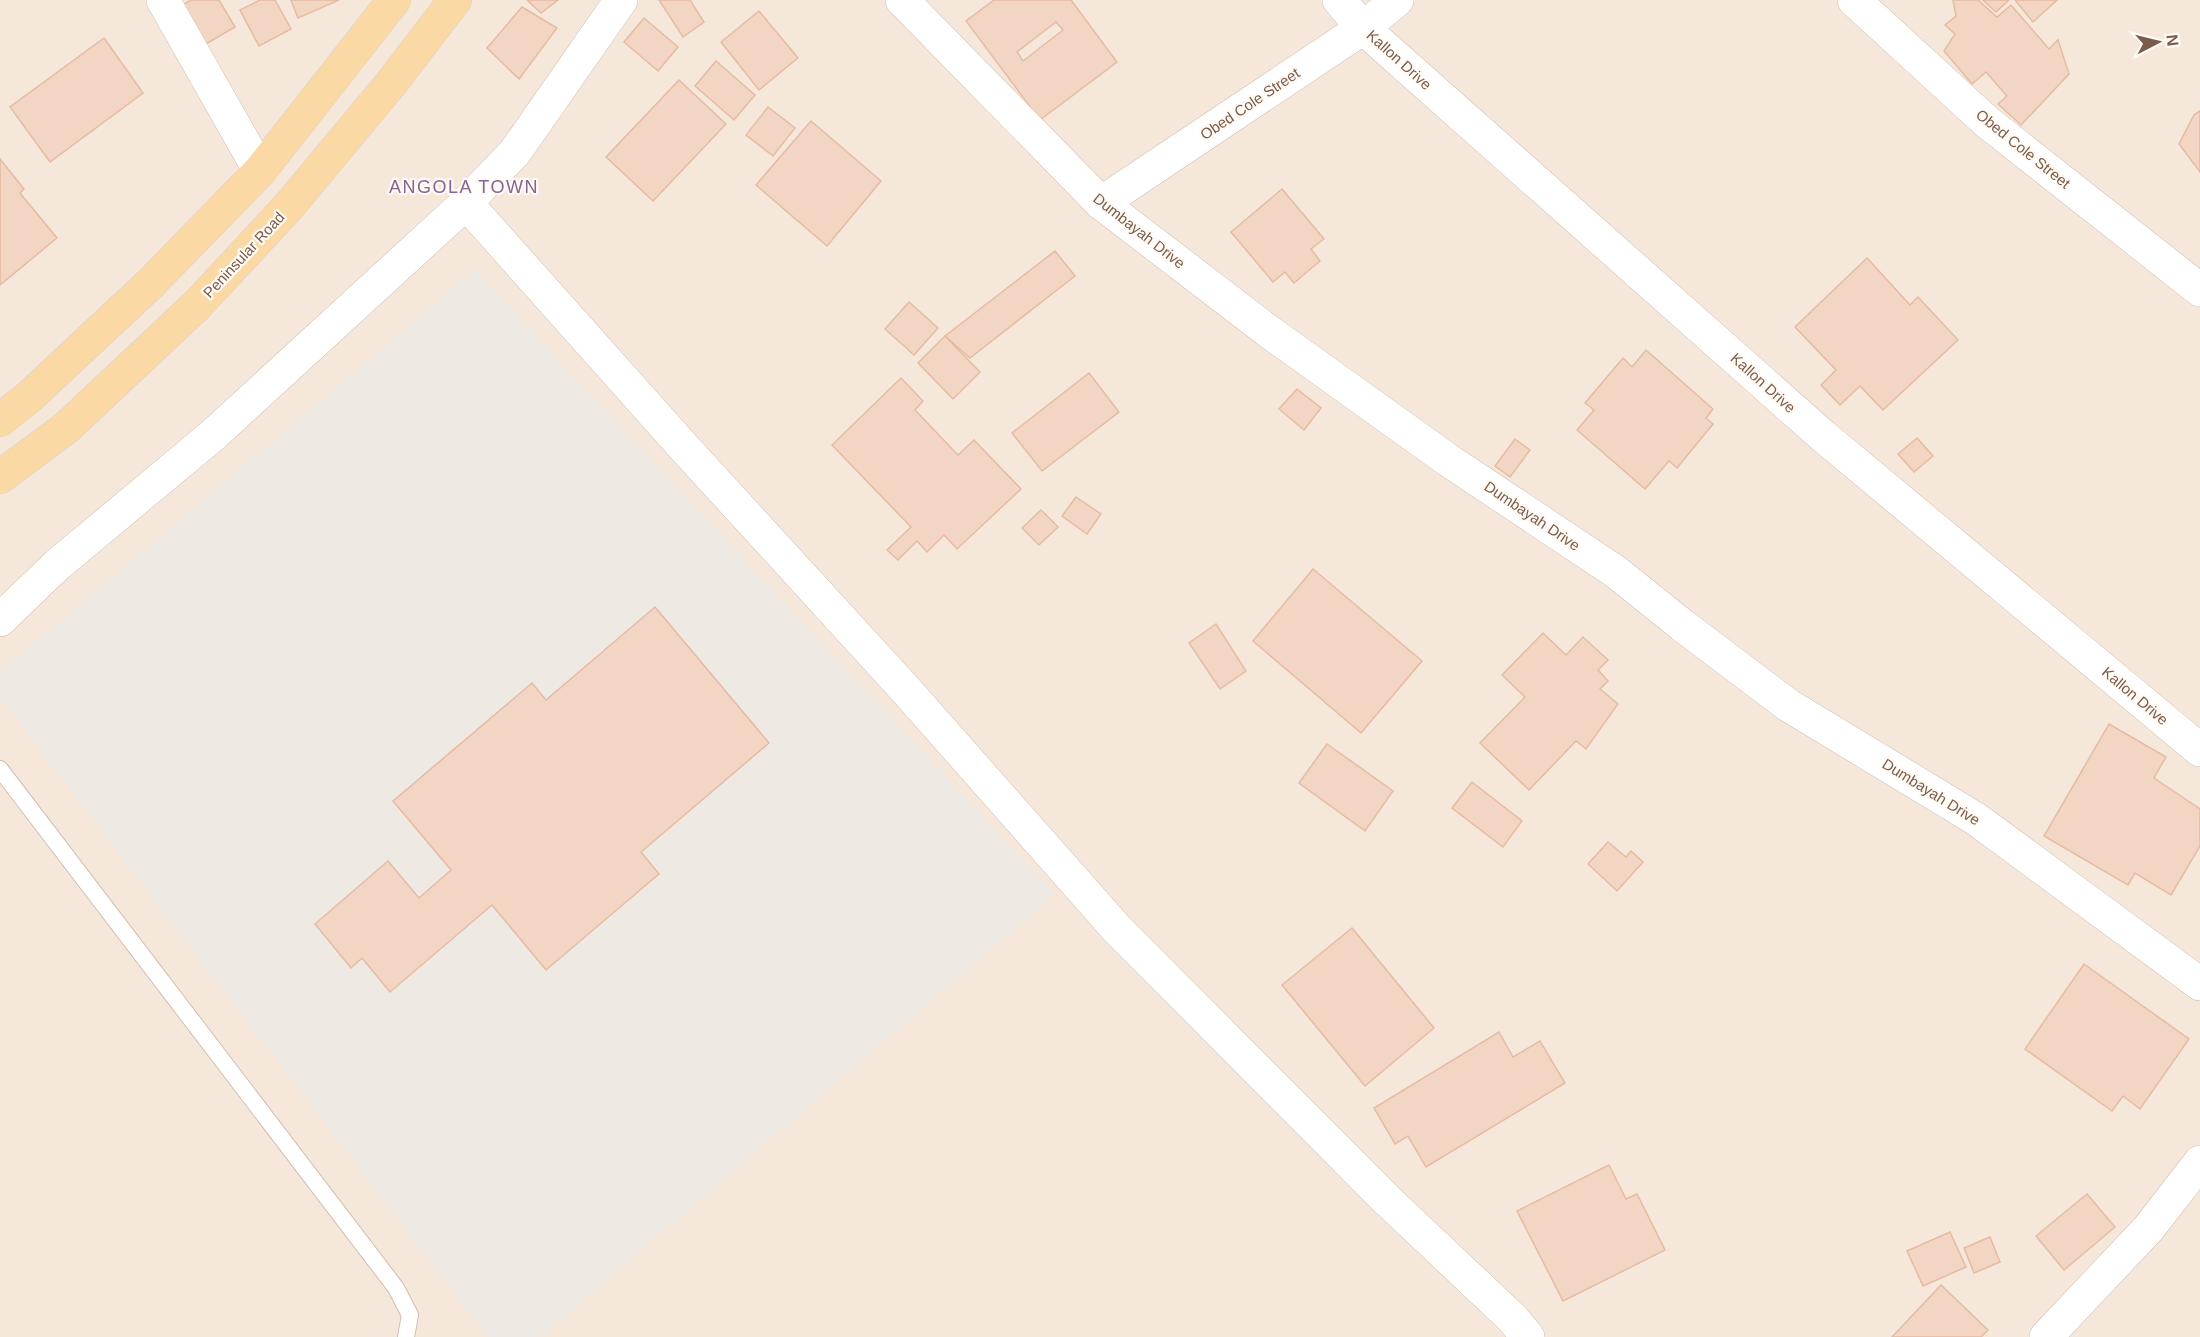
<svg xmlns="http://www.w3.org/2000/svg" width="2200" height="1337" viewBox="0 0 2200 1337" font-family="Helvetica,sans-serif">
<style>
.residential{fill:#f5e8da}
.industrial{fill:#efe9e4}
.building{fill:#f3d5c3;stroke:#e6bba3;stroke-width:1.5;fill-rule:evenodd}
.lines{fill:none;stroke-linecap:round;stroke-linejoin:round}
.service-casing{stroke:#d1beb0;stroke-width:18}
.minor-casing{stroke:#d1beb0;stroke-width:34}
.primary-casing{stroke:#dad1cd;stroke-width:34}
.service{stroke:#fff;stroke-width:16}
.minor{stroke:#fff;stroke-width:33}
.primary{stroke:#fbd9a5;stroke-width:33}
.labels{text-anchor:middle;stroke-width:4.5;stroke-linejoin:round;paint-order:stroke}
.street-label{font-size:15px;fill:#7a5c4d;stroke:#fffaf3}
.quarter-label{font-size:18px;letter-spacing:1.5px;fill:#846695;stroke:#fffaf3}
</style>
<rect width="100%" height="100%" fill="#fdf6ec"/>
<!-- residential -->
<rect class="residential" x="0" y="0" width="2200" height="1337"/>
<!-- industrial -->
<path class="industrial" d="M475,270l580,624 -515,443h-52l-488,-639v-26z"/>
<!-- building -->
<g class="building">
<path d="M191,0h28l16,27 -39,23 -22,-40z"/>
<path d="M260,0h15l16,29 -32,17 -19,-36z"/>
<path d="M291,0h48l-41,18z"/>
<path d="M527,0h31l-17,13z"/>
<path d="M659,0h31l14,22 -21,15z"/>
<path d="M994,0h77l46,62 -77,58 -74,-99zM1056,22l7,8 -40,31 -6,-9z"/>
<path d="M1953,0h25l19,17 14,-12 38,44 9,-9 11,34 -48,51 -23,-21 9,-8 -21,-24 -14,12 -28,-33 11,-17 -10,-9 11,-9z"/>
<path d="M1983,0h26l-13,12z"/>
<path d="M2015,0h42l-24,22z"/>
<path d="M522,7l35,21 -38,51 -32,-31z"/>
<path d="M759,11l39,47 -39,32 -38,-48z"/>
<path d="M644,18l34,29 -20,24 -34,-29z"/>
<path d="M104,38l39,55 -93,69 -40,-55z"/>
<path d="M716,61l39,34 -21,25 -39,-34z"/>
<path d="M679,80l47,44 -73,77 -47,-44z"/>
<path d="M768,107l27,21 -22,28 -27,-21z"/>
<path d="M2200,111v61l-21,-28 15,-29z"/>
<path d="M811,121l70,60 -54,65 -71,-61z"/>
<path d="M0,159l24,30 -4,4 37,45 -57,47z"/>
<path d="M1282,189l42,50 -13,10 9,12 -26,22 -9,-11 -12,10 -42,-50z"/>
<path d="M1055,251l20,25 -105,82 -25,-22z"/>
<path d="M1867,258l43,47 8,-8 40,43 -75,70 -23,-24 -20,19 -19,-20 15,-15 -41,-43z"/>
<path d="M909,302l29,26 -24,27 -29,-26z"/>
<path d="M945,336l35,36 -27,27 -35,-36z"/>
<path d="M1646,350l67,59 -7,9 7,6 -36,44 -8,-7 -24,28 -68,-59 17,-20 -9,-7 38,-45 9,9z"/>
<path d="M1089,373l30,39 -77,59 -30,-38z"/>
<path d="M901,378l22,23 -8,9 43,45 16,-15 47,49 -64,60 -13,-14 -17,17 -10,-11 -19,19 -11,-10 24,-23 -79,-82z"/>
<path d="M1297,389l24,19 -17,22 -25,-21z"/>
<path d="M1917,438l16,18 -19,16 -16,-18z"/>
<path d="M1515,439l15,11 -20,27 -15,-11z"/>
<path d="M1076,497l25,17 -14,20 -25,-18z"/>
<path d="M1041,510l17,17 -19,18 -17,-17z"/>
<path d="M1313,569l109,92 -61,72 -108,-92z"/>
<path d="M655,607l114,136 -128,109 18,22 -113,96 -54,-65 -102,87 -28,-34 -11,10 -36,-44 73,-63 31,37 32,-28 -58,-69 139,-118 14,17z"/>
<path d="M1216,624l30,47 -26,18 -31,-46z"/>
<path d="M1543,633l23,22 17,-18 25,23 -10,10 10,11 -8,8 18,15 -32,45 -10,-8 -47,49 -49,-47 45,-46 -23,-22z"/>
<path d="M2109,724l57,33 -12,21 46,31v37l-29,49 -36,-22 -7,12 -84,-49z"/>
<path d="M1327,744l66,47 -28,40 -66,-48z"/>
<path d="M1472,782l50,39 -19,26 -51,-39z"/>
<path d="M1608,842l18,15 5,-6 12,11 -26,29 -29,-27z"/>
<path d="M1352,928l82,100 -69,58 -83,-101z"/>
<path d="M2084,964l105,75 -49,70 -17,-13 -11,15 -87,-62z"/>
<path d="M1499,1032l14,25 27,-16 25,42 -139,84 -18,-31 -13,8 -21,-36z"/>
<path d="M1609,1165l17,34 11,-5 28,56 -102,51 -46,-90z"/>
<path d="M2087,1194l28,33 -51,43 -28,-34z"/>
<path d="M1950,1232l16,35 -43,19 -16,-35z"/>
<path d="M1990,1237l10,25 -26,11 -10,-25z"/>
<path d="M1941,1285l47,45 -7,7h-89z"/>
</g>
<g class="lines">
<defs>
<path id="service" d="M0,769l396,519 14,27 -4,22"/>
<g id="minor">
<path d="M163,0l97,171"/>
<path d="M902,0l199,203 167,128 180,129 168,112 66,53 106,80 188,114 224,165"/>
<path d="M1339,0l24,28 460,408 377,314"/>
<path d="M1854,0l133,122 213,168"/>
<path d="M466,203l214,240 225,246 212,240 270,271 125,118 16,19"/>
<path d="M1101,203l262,-175 34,-28"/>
<path d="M0,620l57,-55 156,-130 253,-232 49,-51 106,-152"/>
<path d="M2046,1337l103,-109 51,-66"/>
</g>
<g id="primary">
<path d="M0,420l29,-23 122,-114 109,-112 134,-171"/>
<path d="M0,477l66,-49 132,-124 91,-98 104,-125 62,-81"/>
</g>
</defs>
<!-- service casing -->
<use href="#service" class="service-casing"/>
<!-- minor casing -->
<use href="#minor" class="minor-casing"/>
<!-- primary casing -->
<use href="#primary" class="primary-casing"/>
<!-- service -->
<use href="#service" class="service"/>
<!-- minor -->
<use href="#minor" class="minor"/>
<!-- primary -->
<use href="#primary" class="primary"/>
</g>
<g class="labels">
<!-- street labels -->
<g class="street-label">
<text transform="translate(1399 60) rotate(42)" y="5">Kallon Drive</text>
<text transform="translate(1250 104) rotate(-34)" y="5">Obed Cole Street</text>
<text transform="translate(2023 149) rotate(39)" y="5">Obed Cole Street</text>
<text transform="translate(1139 231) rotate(38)" y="5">Dumbayah Drive</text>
<text transform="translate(244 255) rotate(-47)" y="5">Peninsular Road</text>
<text transform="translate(1763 383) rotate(42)" y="5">Kallon Drive</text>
<text transform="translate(1532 516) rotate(34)" y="5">Dumbayah Drive</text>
<text transform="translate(2135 696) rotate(40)" y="5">Kallon Drive</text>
<text transform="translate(1931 792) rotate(32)" y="5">Dumbayah Drive</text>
</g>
<!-- quarter labels -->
<g class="quarter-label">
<text x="464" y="193">ANGOLA TOWN</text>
</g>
</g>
<!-- north arrow -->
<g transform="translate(2158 42) rotate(83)" stroke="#fffaf3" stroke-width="4.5" paint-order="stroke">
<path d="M0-4.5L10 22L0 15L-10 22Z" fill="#7a5c4d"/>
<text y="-9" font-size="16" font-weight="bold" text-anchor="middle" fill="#7a5c4d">N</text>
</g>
</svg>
